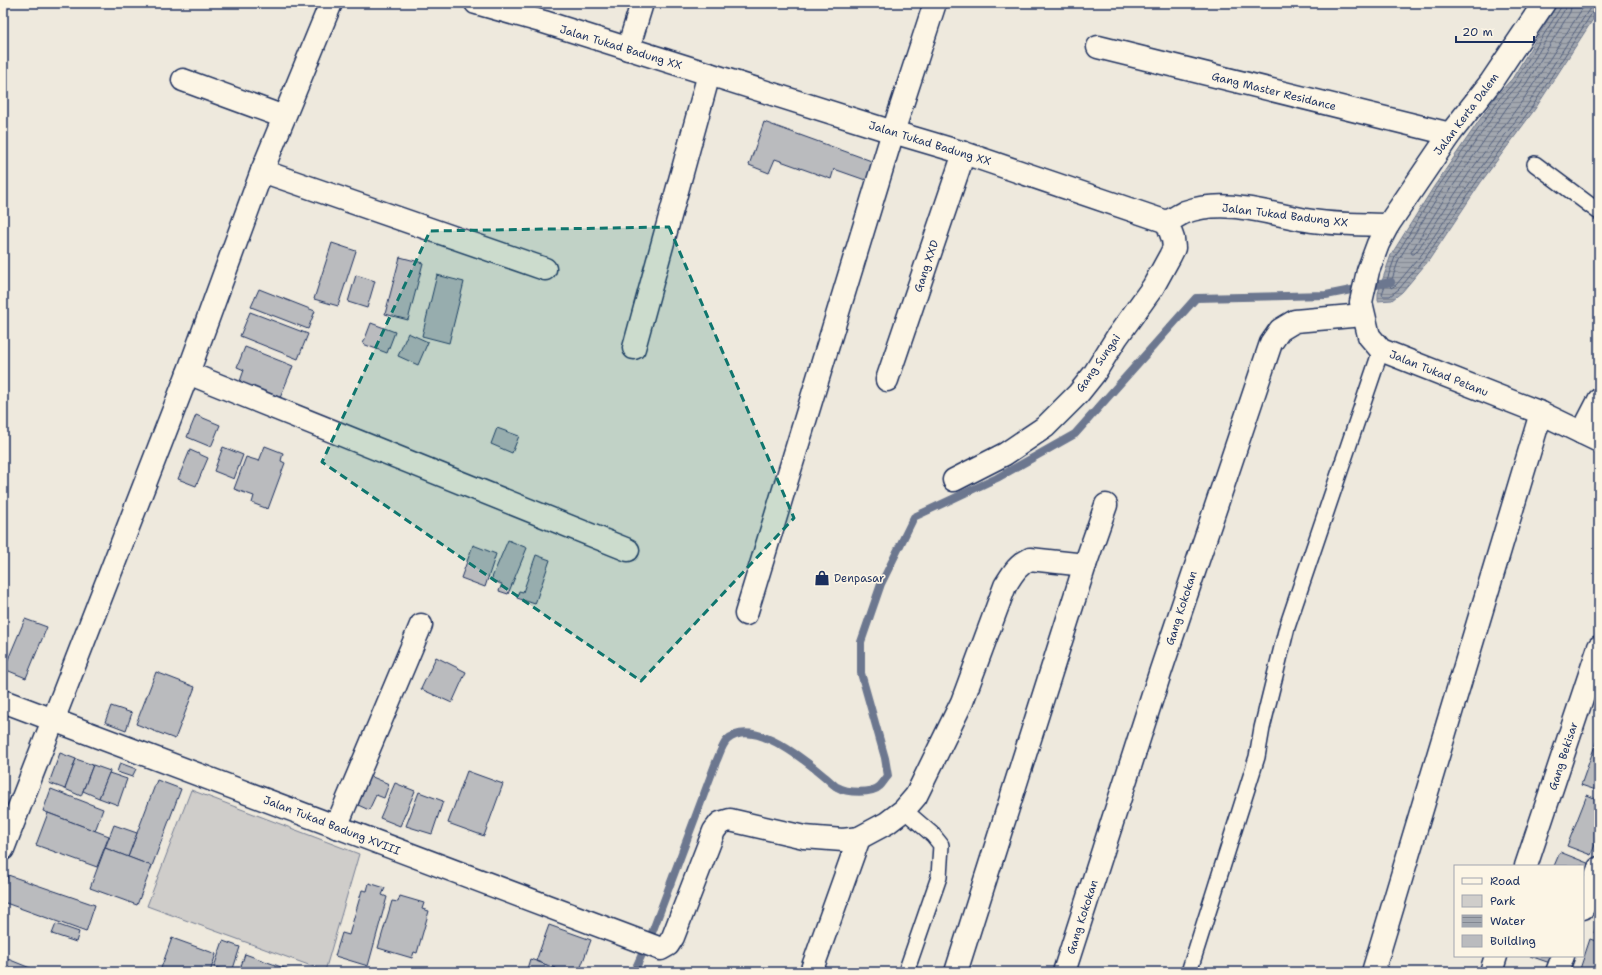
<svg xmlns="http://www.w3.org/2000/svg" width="1602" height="975" viewBox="0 0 1602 975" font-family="'Shantell Sans',sans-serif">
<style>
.green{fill:#cfcdca;stroke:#757e94}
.water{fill:url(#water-rules);stroke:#6c778f}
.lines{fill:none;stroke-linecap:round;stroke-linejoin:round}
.shore{stroke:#515f7e;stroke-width:1}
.stream{stroke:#6c778f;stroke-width:8}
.building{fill:#babbbe;stroke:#1b2f5e}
.service-casing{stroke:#1b2f5e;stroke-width:18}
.minor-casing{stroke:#1b2f5e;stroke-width:25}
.tertiary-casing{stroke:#1b2f5e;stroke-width:25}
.service{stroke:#fcf5e5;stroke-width:15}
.minor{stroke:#fcf5e5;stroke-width:22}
.tertiary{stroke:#fcf5e5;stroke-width:22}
.marked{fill:#0f766e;fill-opacity:0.2;stroke:#0f766e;stroke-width:3;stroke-dasharray:8 5;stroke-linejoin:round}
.labels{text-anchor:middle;stroke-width:3.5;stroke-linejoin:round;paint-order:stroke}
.street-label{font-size:11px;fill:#1b2f5e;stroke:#fcf5e5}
.poi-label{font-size:11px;fill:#1b2f5e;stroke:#fcf5e5;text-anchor:start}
</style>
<defs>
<pattern id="water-rules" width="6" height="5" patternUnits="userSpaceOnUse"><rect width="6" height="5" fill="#a2a7af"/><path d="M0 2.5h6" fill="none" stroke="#838892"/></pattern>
</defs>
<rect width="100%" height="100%" fill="#eee9dd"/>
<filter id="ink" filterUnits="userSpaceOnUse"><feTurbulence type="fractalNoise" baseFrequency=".025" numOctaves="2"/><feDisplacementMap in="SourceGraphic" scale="8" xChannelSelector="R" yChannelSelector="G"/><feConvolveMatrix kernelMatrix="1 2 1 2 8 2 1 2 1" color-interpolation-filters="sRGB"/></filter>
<g filter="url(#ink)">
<!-- green -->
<path class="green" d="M191,790l168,64 -34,117 -178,-65z"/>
<!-- water -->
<path class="water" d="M1558,3h41v7l-64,99 -54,73 -52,78 -27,32 -10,8 -14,1v-8l13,-38 42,-67 63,-92 16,-17z"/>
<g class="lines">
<!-- shore -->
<g class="shore">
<path d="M1561,3v4l-46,74 -16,18 -63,91 -41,67 -13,37 1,2h7l9,-7 27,-32 52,-77 54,-73 62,-97 5,-2"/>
<path d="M1566,3l-1,6 -46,75 -16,18 -63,91 -41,66 -9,26 1,3 5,-3 26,-31 52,-77 54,-73 62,-96 4,-4 5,-1"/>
<path d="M1572,3l-2,9 -46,75 -16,19 -62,90 -35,56 1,2h2l3,-3 52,-78 54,-73 63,-97"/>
</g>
<!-- stream -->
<path class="stream" d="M634,972l19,-42 63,-168c3,-6 6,-17 11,-22 26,-23 78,20 98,37 4,3 8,8 12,10 10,6 35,7 43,-1 3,-3 5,-7 8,-10l-3,-18 -24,-85v-31l20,-58 33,-67 83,-39 78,-44 121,-136 130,-3 65,-13"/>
</g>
<!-- building -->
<g class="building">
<path d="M764,122l113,41 -6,19 -37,-13 -3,10 -56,-20 -6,14 -20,-8z"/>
<path d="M332,243l24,8 -18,55 -24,-7z"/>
<path d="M400,257l23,6 -15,57 -23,-6z"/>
<path d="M356,275l19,6 -8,27 -19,-6z"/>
<path d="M437,275l27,7 -15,61 -27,-7z"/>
<path d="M259,289l56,22 -7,18 -57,-22z"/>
<path d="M250,312l58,22 -10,25 -58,-23z"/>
<path d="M371,323l24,9 -8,21 -24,-9z"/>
<path d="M408,333l20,9 -10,23 -20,-9z"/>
<path d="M245,347l48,19 -15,37 -40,-16 6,-17 -7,-3z"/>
<path d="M196,415l24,10 -9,22 -24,-10z"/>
<path d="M497,428l22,8 -7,17 -21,-9z"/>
<path d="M265,446l18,7 -2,8 4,2 -17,46 -16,-6 2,-7 -20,-7 12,-32 13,4z"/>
<path d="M223,447l20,8 -9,24 -20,-8z"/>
<path d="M190,450l18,8 -12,28 -18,-7z"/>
<path d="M508,540l19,8 -19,46 -9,-3 3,-7 -11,-4z"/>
<path d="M473,545l23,9 -11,33 -24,-9z"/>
<path d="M536,555l14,5 -15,44 -18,-6 2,-7 4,1z"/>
<path d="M25,619l22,8 -21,51 -22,-9z"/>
<path d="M436,657l30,15 -14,31 -31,-14z"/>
<path d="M156,672l39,15 -20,52 -39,-15z"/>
<path d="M111,706l21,7 -6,17 -21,-8z"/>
<path d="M1599,734v57l-18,-6z"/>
<path d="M60,753l16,6 -11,30 -16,-6z"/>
<path d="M76,759l17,6 -12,31 -16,-7z"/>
<path d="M120,763l16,6 -4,8 -15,-5z"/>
<path d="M93,765l17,6 -11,27 -16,-7z"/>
<path d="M467,771l36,13 -19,52 -36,-13z"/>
<path d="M109,773l18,6 -9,26 -19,-7z"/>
<path d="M370,776l19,8 -5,14 -8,-3 -7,15 -11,-5z"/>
<path d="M157,780l24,9 -29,77 -24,-9z"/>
<path d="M395,783l20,8 -15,35 -20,-8z"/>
<path d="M51,789l52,20 -8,22 -52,-20z"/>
<path d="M419,792l24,9 -11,33 -26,-8z"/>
<path d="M1587,795l12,5v34l-8,21 -24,-9z"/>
<path d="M48,813l61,23 -12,31 -61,-22z"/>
<path d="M114,825l23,8 -9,24 -23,-9z"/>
<path d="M105,848l47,18 -15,39 -47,-17z"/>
<path d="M1560,852l30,12 -7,16v-14h-29z"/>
<path d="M8,875l87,30 -9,27 -83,-30v-12z"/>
<path d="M369,883l16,5 -3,7 5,2 -19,69 -33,-10 7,-23 7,2 13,-45 5,1z"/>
<path d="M400,896l24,7 -2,6 7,2 -12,42 -3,-1 -2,6 -34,-10 14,-47 6,1z"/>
<path d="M1599,916v18l-5,-1z"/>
<path d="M56,924l23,8 -3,10 -24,-8z"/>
<path d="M549,925l42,15 -12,32h-14l-29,-11z"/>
<path d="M172,938l44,16 -6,18 -50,-1z"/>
<path d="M1590,939l9,3v30h-11l-8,-3z"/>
<path d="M223,941l17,6 -8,25 -18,-5z"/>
<path d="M245,954l50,18h-56z"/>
<path d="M1530,956h26l-3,8z"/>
<path d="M3,957l37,15h-37z"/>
<path d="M530,959l6,2 29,11h-39z"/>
</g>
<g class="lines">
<defs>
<g id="service">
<path d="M1535,164l64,48"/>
<path d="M904,810l29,25 8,10 -2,32 -33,95"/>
<path d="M1189,972l68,-215 5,-29 25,-101 94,-277"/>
</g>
<g id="minor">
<path d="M1098,47l352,87"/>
<path d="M628,49l14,-46"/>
<path d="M183,80l101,37"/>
<path d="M262,171l283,98"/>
<path d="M634,348l75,-274"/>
<path d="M188,373l440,177"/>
<path d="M887,380l77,-227"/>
<path d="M1582,433l17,-33"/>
<path d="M954,480l51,-26 40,-27 33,-33 16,-20 23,-37 36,-50 17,-31 4,-8 -1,-9 -6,-17"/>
<path d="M746,614l147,-482 42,-129"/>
<path d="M3,701l658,248 7,-4 5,-8 41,-106 6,-8 10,-3 74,17 39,3 16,-2 28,-15 17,-13 12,-14 46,-94 43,-116c7,-11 12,-21 25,-27l55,6"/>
<path d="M336,827l85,-202"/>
<path d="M3,849l185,-476 74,-202 69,-168"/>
<path d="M1526,866l73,-219"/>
<path d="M1583,908l16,-40"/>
<path d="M811,972l48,-134"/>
<path d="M956,972l129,-407 21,-60"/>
<path d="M1064,972l97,-302 110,-327 9,-13 15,-9 68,-6"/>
<path d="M1373,972l168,-559"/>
<path d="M1491,972l5,-16"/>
<path d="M1557,972l6,-16"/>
</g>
<g id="tertiary">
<path d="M476,3l68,19 349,110 71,21 203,69c6,-3 12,-7 18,-10 40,-14 81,1 121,8 27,5 55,4 82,5"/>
<path d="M1544,3l-53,79 -41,52 -62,91 -10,19 -10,27 -7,31 8,34 12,14 160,63 58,28"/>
</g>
</defs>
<!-- service casing -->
<use href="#service" class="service-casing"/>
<!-- minor casing -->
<use href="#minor" class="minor-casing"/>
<!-- tertiary casing -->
<use href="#tertiary" class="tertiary-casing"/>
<!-- service -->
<use href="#service" class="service"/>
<!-- minor -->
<use href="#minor" class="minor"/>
<!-- tertiary -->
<use href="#tertiary" class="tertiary"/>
</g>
</g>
<!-- marked area -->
<path class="marked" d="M669,227l125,291 -153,163 -319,-219 108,-231z"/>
<!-- icons -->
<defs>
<symbol id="shop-bare" viewBox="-9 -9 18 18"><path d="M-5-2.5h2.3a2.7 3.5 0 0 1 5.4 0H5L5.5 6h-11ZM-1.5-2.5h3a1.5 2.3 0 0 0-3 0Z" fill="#1b2f5e" stroke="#fcf5e5" stroke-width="2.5" paint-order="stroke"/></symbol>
</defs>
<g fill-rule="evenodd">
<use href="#shop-bare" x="811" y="567" width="22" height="22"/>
</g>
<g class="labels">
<!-- street labels -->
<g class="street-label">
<text transform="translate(621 47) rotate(17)" y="4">Jalan Tukad Badung XX</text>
<text transform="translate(1274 91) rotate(14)" y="4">Gang Master Residance</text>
<text transform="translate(1466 114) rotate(-53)" y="4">Jalan Kerta Dalem</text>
<text transform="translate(930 143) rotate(17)" y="4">Jalan Tukad Badung XX</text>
<text transform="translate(1285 215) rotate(7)" y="4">Jalan Tukad Badung XX</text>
<text transform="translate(926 266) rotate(-71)" y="4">Gang XXD</text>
<text transform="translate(1098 363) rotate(-55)" y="4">Gang Sungai</text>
<text transform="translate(1439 373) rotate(22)" y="4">Jalan Tukad Petanu</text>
<text transform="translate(1181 608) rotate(-72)" y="4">Gang Kokokan</text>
<text transform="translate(1563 756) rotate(-72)" y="4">Gang Bekisar</text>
<text transform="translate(332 825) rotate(21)" y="4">Jalan Tukad Badung XVIII</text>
<text transform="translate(1082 917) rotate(-72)" y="4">Gang Kokokan</text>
</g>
<!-- poi labels -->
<g class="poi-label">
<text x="834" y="582">Denpasar</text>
</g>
</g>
<!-- margin -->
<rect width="1602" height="975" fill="none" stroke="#fcf5e5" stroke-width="16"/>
<rect x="8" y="8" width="1586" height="959" fill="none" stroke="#1b2f5e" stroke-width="1.5" filter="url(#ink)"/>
<!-- legend -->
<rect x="1454" y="865" width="130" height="92" fill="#fcf5e5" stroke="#a2a6af"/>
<rect x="1462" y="878" width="20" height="6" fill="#fcf5e5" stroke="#a2a6af"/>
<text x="1490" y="885" font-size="12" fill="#1b2f5e">Road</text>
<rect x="1462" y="895" width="20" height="12" fill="#cfcdca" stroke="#a2a6af"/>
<text x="1490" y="905" font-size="12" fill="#1b2f5e">Park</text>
<rect x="1462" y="915" width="20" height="12" fill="url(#water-rules)" stroke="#a2a6af"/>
<text x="1490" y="925" font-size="12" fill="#1b2f5e">Water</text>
<rect x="1462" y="935" width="20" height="12" fill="#babbbe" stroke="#a2a6af"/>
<text x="1490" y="945" font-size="12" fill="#1b2f5e">Building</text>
<!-- scale -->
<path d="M1456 36v6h78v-6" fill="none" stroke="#1b2f5e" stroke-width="2"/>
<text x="1462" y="36" font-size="12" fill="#1b2f5e" stroke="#fcf5e5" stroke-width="3" paint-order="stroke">20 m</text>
</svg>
